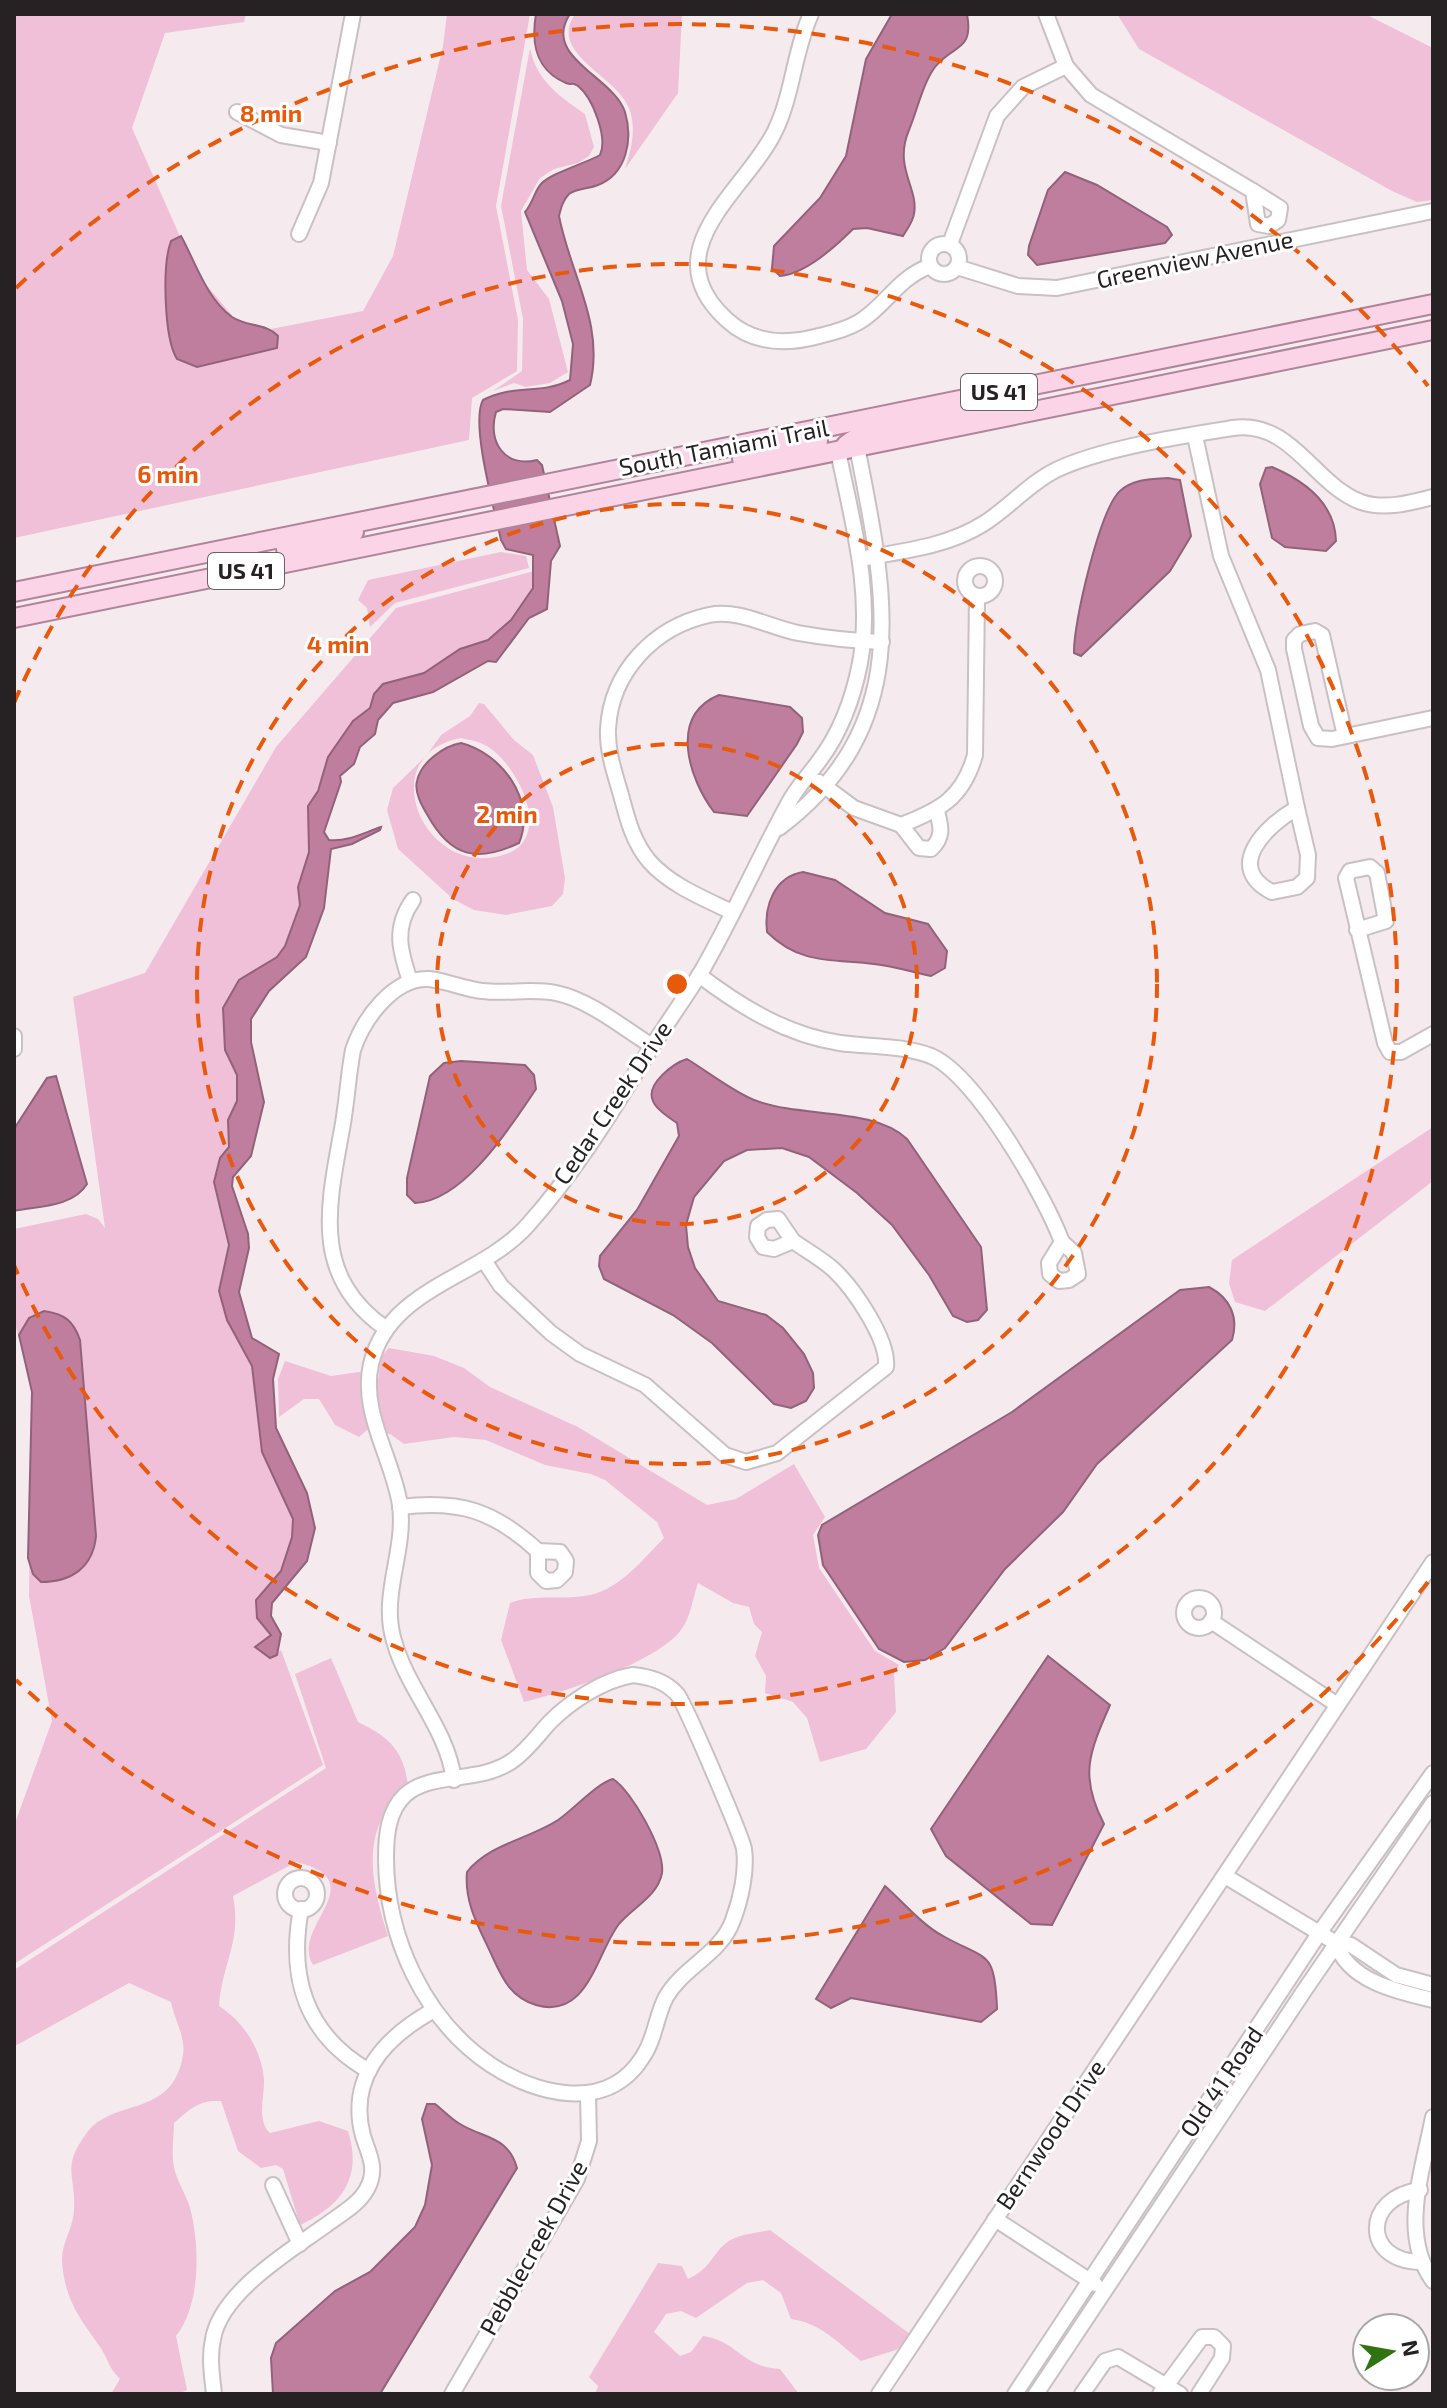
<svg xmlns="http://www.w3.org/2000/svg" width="1447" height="2408" viewBox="0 0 1447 2408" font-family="'Exo 2',sans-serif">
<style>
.green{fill:#efc0d7;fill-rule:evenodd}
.water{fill:#bf7e9e;stroke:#916279;stroke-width:2}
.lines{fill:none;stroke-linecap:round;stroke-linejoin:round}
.minor-casing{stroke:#c9c0c4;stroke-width:18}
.major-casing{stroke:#b08499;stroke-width:22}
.minor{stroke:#fff;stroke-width:14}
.major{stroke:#fcd4e8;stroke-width:18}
.ring{fill:none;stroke:#e8590c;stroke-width:4;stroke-dasharray:14 10}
.labels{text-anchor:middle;stroke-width:6;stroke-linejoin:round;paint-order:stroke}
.shield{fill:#fff;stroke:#676466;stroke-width:2}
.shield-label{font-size:22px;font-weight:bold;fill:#262224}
.street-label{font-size:24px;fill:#262224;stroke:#fff}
.centre{fill:#e8590c;stroke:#fff;stroke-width:4}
.ring-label{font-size:24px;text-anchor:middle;font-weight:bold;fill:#e8590c;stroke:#fff;stroke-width:6;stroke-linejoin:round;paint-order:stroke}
</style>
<rect width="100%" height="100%" fill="#f5ebef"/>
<!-- green -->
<g class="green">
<path d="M14,14h232l-2,8 -79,11 -33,95 54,122 17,31 32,38 36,10 92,-18 30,-55 50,-210 4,-32h83l-34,192 22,114 -1,51 -45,27 -3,42 -455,98z"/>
<path d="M575,14h107l-4,79 -53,76c6,-19 12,-40 4,-61 -13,-33 -81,-54 -54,-94z"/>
<path d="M1117,14h248l68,34v152l-16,2 -25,-11 -253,-142z"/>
<path d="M530,48c6,32 29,48 55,66l9,33 -5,9 -11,7 -24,6 -14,9 -19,33 6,59 22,29 19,73 -18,11 -24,4 -12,-4 -21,8 29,-20 1,-52 -22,-113z"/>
<path d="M501,552l25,4 3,12 -134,35 -25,24 -3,-19 -9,-8 10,-20z"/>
<path d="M534,571l-1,17 -22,32 -23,20 -28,9 -36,24 -41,11 -9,10 -4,14 -30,30 -12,20 -20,58 1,36 -11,35 2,18 -15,41 -8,11 -38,23 -16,28 2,42 12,25v26l-9,19 1,28 -9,10 -6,24 15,63 -10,46 8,29 25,46 4,43 13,57 24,53 -1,18 -11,34 -24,47 14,18 -15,11 14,11 11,-8 42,115 -309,199v-138l38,-105 -23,-125 3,-204 -18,-73v-90l72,-15 12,5 7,9 -32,-231 72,-24 131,-226 120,-139z"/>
<path d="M479,703l5,1 30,36 19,15 20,52 12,71 -2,16 -11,12 -46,9 -32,-5 -21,-11 -55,-50 -11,-39 6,-22 34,-33 14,-20 29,-19zM461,738c8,2 17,3 24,7 32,17 70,92 21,109 -81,29 -136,-99 -45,-116z"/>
<path d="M1433,1127v54l-168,130 -30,-9 -6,-19 3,-23z"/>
<path d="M389,1348l45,8 30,12 26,19 88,40 129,78 29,-6 58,-35 31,53 -12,18 6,33 56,83 24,14 -5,9 2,38 -30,37 -46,13 -13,-44 -14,-16 -28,-9 1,-17 -11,-20 7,-24 -8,-8 -5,-17 -16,-4 -35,-20c-5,14 -7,34 -17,47 -25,33 -117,62 -157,72l-23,-62 9,-37c26,-10 53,-2 80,-8 31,-7 53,-36 74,-57l-7,-16 -52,-42 -14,-6 -46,-9 -59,-25 -32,-3 -50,7 -14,-10 -23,-4 -8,7 -24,-12 -16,-26h-15l-25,18 -1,-38 7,-18 46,15 28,-4 19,9 3,-25z"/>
<path d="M331,1658l27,64c31,15 46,28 50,64 -49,41 -38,95 -20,150l-75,29c-24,-38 63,-84 -17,-103l-63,34c9,46 -11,67 -14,110 25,16 42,43 45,73 1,16 -8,41 6,54l49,-12 29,10c15,47 -7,75 -48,94l-17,-56 -7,-4 -15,3 -23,-17 -17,-50c-22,-1 -30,7 -47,22 0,14 -3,31 0,44 3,15 12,27 16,41 10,37 11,97 -14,128l11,54 -9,4h-67l9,-15c-13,-13 -12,-22 -22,-35 -20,-28 -33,-45 -36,-82 -1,-19 12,-35 12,-53 2,-34 -13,-41 12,-75 27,-38 86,-14 97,-79 3,-17 -9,-37 -12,-53l-42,-19 -114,63 -1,-76 312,-202 -31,-94z"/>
<path d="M770,2230l140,104v5l-14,11 -35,11c-23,-18 -40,-38 -70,-42l-10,-26 -18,-13 -16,3 -51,35 -15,-7 -15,3 -12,18 26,24 11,-4 12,-16c35,5 38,31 77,33l19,25h-204l3,-8 -9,-9 69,-114 24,3 6,13c22,-10 23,-23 38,-36 11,-9 31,-10 44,-13z"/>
</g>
<!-- water -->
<g class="water">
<path d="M536,14h34c-29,43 44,63 55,98 8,27 2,62 -27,73 -9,4 -21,3 -29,9 -6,6 -8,14 -10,22 11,58 46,108 31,169l-40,27 -47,-3 -7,3c-9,30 9,56 41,48l5,5 18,81 -9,15 -4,48 -18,9 -33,44 -8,-1 -55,31 -40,11 -15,17 -3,14 -15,13 -6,17 -14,12 1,6 -17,50 5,8c19,2 34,-7 52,-13l-1,3 -28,14 -21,5 -7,59 -18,49 -37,34 -18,28v23l13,60 -13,54 -18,21 -1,9 16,48 1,14 -10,44 13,46 27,16 -6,25 3,49 31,65 8,35 -8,33 -35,42 -1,13 10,18 -4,21 -7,3 -15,-11 16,-12 -14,-17 -1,-18 25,-29 11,-34 1,-18 -31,-67 -10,-86 -25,-46 -8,-29 10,-46 -15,-63 6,-24 9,-11 -1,-27 9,-19v-26l-12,-25 -2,-42 16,-28 38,-23 8,-11 15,-41 -2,-18 11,-35 -1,-46 10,-15 10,-34 25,-36 17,-13 4,-14 9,-10 41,-11 36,-24 28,-9 23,-20 22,-32v-33l-27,-6 -5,-9c-6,-29 -31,-117 -18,-140 29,-16 58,-5 87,-20l3,-36 -11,-43 -37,-89c8,-9 9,-20 16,-28 10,-11 43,-20 59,-29 8,-17 -7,-57 -22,-69 -8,-5 -4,0 -12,-3 -31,-13 -35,-40 -30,-69z"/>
<path d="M892,14h75c7,38 -14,30 -32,53 -12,16 -18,44 -26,63 -16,38 10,58 5,84 -1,8 -7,15 -11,22l-36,-8 -14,1c-17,17 -48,45 -73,47l-8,-8 2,-22 46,-48 26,-42 20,-97z"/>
<path d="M1065,172l32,13 70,42 5,8 -7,8 -128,22 -9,-10 1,-9 19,-56z"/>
<path d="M181,236c14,25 25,62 51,81 15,10 34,6 46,19l-1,12 -80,19 -20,-8c-13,-21 -15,-94 -6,-118z"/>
<path d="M1272,467c33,14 63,37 64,74l-10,10 -41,-4 -13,-9 -12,-54 6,-16z"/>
<path d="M1168,478l12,2 11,56 -21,35 -89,85 -7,-3c-1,-29 26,-144 46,-162 13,-12 31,-12 48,-13z"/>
<path d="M719,695l71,12 12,11 1,14 -6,12 -50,72 -33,-4c-25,-33 -46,-96 5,-117z"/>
<path d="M461,743c40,10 76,57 58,100 -42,20 -68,14 -91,-27 -6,-10 -14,-24 -11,-35 4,-19 27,-35 44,-38z"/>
<path d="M803,872l32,8 50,33 43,11 19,27 -2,17 -14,8c-19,-4 -38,-10 -57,-12 -41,-5 -74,1 -107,-32 -3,-26 7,-55 36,-60z"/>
<path d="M687,1059c20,12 49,35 70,42 46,17 116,6 150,38l74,108 6,63 -9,10 -11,2 -14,-6 -24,-41 -37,-50 -35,-32 -48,-36 -27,-9 -35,2 -23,11 -30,36 -8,28 2,22 7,21 23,33 48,14 17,13 21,26 9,19 1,15 -8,13 -15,7 -17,-4 -62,-61 -39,-28 -69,-36 -5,-13 1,-10 37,-46 42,-74 -2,-13c-7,-5 -21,-13 -24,-22 -8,-17 21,-38 34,-42z"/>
<path d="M461,1061l64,4 9,10 2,14c-25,37 -72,112 -121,114l-8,-8v-17l23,-102 14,-13z"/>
<path d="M56,1076l31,108c-14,23 -48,22 -73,27v-82l33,-51z"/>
<path d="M1209,1287c21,11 30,30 23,53l-135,124 -34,48 -58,57 -60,79 -20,12 -21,2 -25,-13 -56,-84 -5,-30 4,-10 190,-113 168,-122z"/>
<path d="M44,1311c20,3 29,9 36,29l16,196c-3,31 -24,46 -55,46l-8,-8 -5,-16 4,-166 -13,-57 10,-17z"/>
<path d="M1048,1656l62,49c-21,48 -31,71 -6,119l-52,101 -21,-1 -85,-68 -15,-27z"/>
<path d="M613,1779c19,12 52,71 49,94 -4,23 -30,35 -43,51 -23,30 -31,96 -83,81 -24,-7 -33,-25 -43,-47 -13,-29 -29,-54 -26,-86 22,-28 62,-33 91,-52 16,-11 39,-37 55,-41z"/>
<path d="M885,1886c18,16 37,39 58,50 45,25 52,14 54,73l-16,13 -130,-24 -20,10 -15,-9z"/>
<path d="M427,2104h8c8,6 16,15 25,20 25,15 48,12 57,44l-137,226h-107l-2,-36 5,-15 59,-52 35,-19 45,-45 10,-22 7,-40 -10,-46z"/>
</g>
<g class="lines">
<defs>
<g id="minor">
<path d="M811,14c-17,37 -18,80 -36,117 -28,59 -125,119 -48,189 26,24 59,25 92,16 13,-3 28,-7 40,-14 28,-17 37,-43 71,-56"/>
<path d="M1046,14l20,52 25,29 162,96"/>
<path d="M237,112l44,23 48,8"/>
<path d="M1253,191l27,17 -2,12 -9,6 -11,-2z"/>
<path d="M299,234l22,-51 32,-169"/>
<circle cx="944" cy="259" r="15"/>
<path d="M950,244l47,-128 26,-29 43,-21"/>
<path d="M957,267l61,19 39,2 376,-77"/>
<path d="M1195,436l26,120 47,114 29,138"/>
<path d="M860,559c42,-8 86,-12 123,-35 26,-16 45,-40 73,-54 46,-22 126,-34 177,-42 59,-8 80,56 128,74 23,8 49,1 72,-5"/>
<circle cx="980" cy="581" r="15"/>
<path d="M1345,736l-23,-101 -7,-4 -15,3 -6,6v9l17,77 7,12 14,1 101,-21"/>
<path d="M819,782l35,26 47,17c39,-15 62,-27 74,-70l2,-159"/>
<path d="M1297,808l11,47 -1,23 -10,9 -25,5c-49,-25 -5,-67 25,-84z"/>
<path d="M901,825l18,23 12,1c13,-12 10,-22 6,-38"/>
<path d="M779,828c137,-103 107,-235 78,-381"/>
<path d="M732,912c-29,-14 -62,-27 -83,-51 -16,-19 -22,-43 -28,-66 -6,-21 -14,-43 -13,-66 3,-57 46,-102 101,-114 31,-6 59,12 89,18 28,5 56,8 84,9"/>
<path d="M1357,930l29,-9 -9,-48 -7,-6 -20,4 -4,7 39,165 5,9h11l32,-18"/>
<path d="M699,975c42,32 88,60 141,68 29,4 63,2 91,13 45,19 114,140 131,186"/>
<path d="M410,981c-10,-30 -17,-53 3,-81"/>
<path d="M14,1036v13"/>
<path d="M778,1219l15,22 -19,8 -11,-2 -6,-10 1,-11 9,-6z"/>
<path d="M1062,1242l12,11 4,21 -9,6 -10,1 -9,-7 -1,-11z"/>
<path d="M485,1262l16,24 50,47 29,21 65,31 80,70 21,7 31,-9 109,-86c3,-27 -32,-78 -52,-97 -12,-11 -27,-19 -41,-29"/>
<path d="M385,1328c-74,-52 -57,-122 -43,-199 5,-27 6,-53 11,-79 10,-30 40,-73 76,-71 18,2 35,10 53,12 25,3 50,-3 74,2 34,7 67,35 96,53"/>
<path d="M400,1507c60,-7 93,3 138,44"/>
<path d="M538,1551l22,1 6,9 -1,11 -8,8 -11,1 -8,-8z"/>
<circle cx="1199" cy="1613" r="15"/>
<path d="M1211,1621l125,83"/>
<path d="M633,1675c17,2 32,6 44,19 7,7 65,143 67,155 3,22 -3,50 -11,71 -12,34 -49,46 -67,77 -10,19 -11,43 -24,61 -35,55 -105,37 -151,7 -67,-45 -105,-128 -105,-208 0,-21 2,-46 19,-62 27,-24 74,-11 107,-34 16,-11 25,-25 38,-39 21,-21 53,-42 83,-47z"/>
<path d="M454,1780c-7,-52 -46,-89 -60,-139 -14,-46 12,-89 6,-136 -7,-46 -40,-93 -29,-141 18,-77 108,-85 156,-138 44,-49 80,-106 114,-162 19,-31 40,-60 59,-90 32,-55 58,-115 88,-170 8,-16 21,-29 31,-43 22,-29 34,-62 41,-98 13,-71 -8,-142 -22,-212"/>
<path d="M1225,1876l111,67 15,2 45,30 37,10"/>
<circle cx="301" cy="1894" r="16"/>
<path d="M301,1909c-13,69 5,126 68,162"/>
<path d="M1336,1943c12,38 62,49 97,57"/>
<path d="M1433,2117c-10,53 -34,117 0,164"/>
<path d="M273,2185l27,59"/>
<path d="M995,2219l100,65"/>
<path d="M1420,2262c-58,-1 -57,-65 0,-72"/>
<path d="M214,2394c-2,-18 -5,-37 -1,-55 8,-47 77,-88 113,-114 15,-11 33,-21 41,-36 11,-20 2,-34 -4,-53 -16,-60 24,-100 71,-126"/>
<path d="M452,2394l125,-215 12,-38 -1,-47"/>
<path d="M879,2394l554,-832"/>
<path d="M1015,2394l305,-462 113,-159"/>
<path d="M1036,2394l268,-403 129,-188"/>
<path d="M1082,2394l23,-33 13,-4 62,37"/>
<path d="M1160,2394l42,-57h12l9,9 -1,12 -23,36"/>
</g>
<g id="major">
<path d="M846,445c27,-23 100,-26 139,-41"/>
<path d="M742,459l76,-18"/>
<path d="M286,549l68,-17"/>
<path d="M14,592l1419,-288"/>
<path d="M14,618l1419,-288"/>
</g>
</defs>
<!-- minor casing -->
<use href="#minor" class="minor-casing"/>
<!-- major casing -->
<use href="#major" class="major-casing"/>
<!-- minor -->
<use href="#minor" class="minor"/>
<!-- major -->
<use href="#major" class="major"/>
</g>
<!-- distance rings -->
<g class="ring">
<circle cx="677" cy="984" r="240"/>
<circle cx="677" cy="984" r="480"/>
<path d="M14 703A720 720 0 1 1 14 1265"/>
<path d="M1428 1582A960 960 0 0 1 16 1680M16 288A960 960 0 0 1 1428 386"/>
</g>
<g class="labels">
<!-- shield labels -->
<g class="shield">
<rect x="961" y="374" width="76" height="36" rx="6"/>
<rect x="208" y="553" width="76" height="36" rx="6"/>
</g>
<g class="shield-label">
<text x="999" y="400">US 41</text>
<text x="246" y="579">US 41</text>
</g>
<!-- street labels -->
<g class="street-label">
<text transform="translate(1195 260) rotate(-12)" y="8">Greenview Avenue</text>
<text transform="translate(724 448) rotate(-11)" y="8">South Tamiami Trail</text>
<text transform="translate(613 1103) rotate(-56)" y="8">Cedar Creek Drive</text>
<text transform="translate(1222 2082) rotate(-56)" y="8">Old 41 Road</text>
<text transform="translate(1051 2135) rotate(-56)" y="8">Bernwood Drive</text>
<text transform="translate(534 2248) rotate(-61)" y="8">Pebblecreek Drive</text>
</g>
</g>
<circle cx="677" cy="984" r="12" class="centre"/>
<g class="ring-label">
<text x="271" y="122">8 min</text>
<text x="168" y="483">6 min</text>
<text x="338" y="653">4 min</text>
<text x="507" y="823">2 min</text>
</g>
<!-- border -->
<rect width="1447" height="2408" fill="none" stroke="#262224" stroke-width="32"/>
<!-- north arrow -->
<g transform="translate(1391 2352) rotate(79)"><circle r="38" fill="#ffffff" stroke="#a8a7a7" stroke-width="2"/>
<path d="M0-6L14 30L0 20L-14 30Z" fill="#307312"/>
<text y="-12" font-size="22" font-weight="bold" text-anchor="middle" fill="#262224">N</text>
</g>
</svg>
